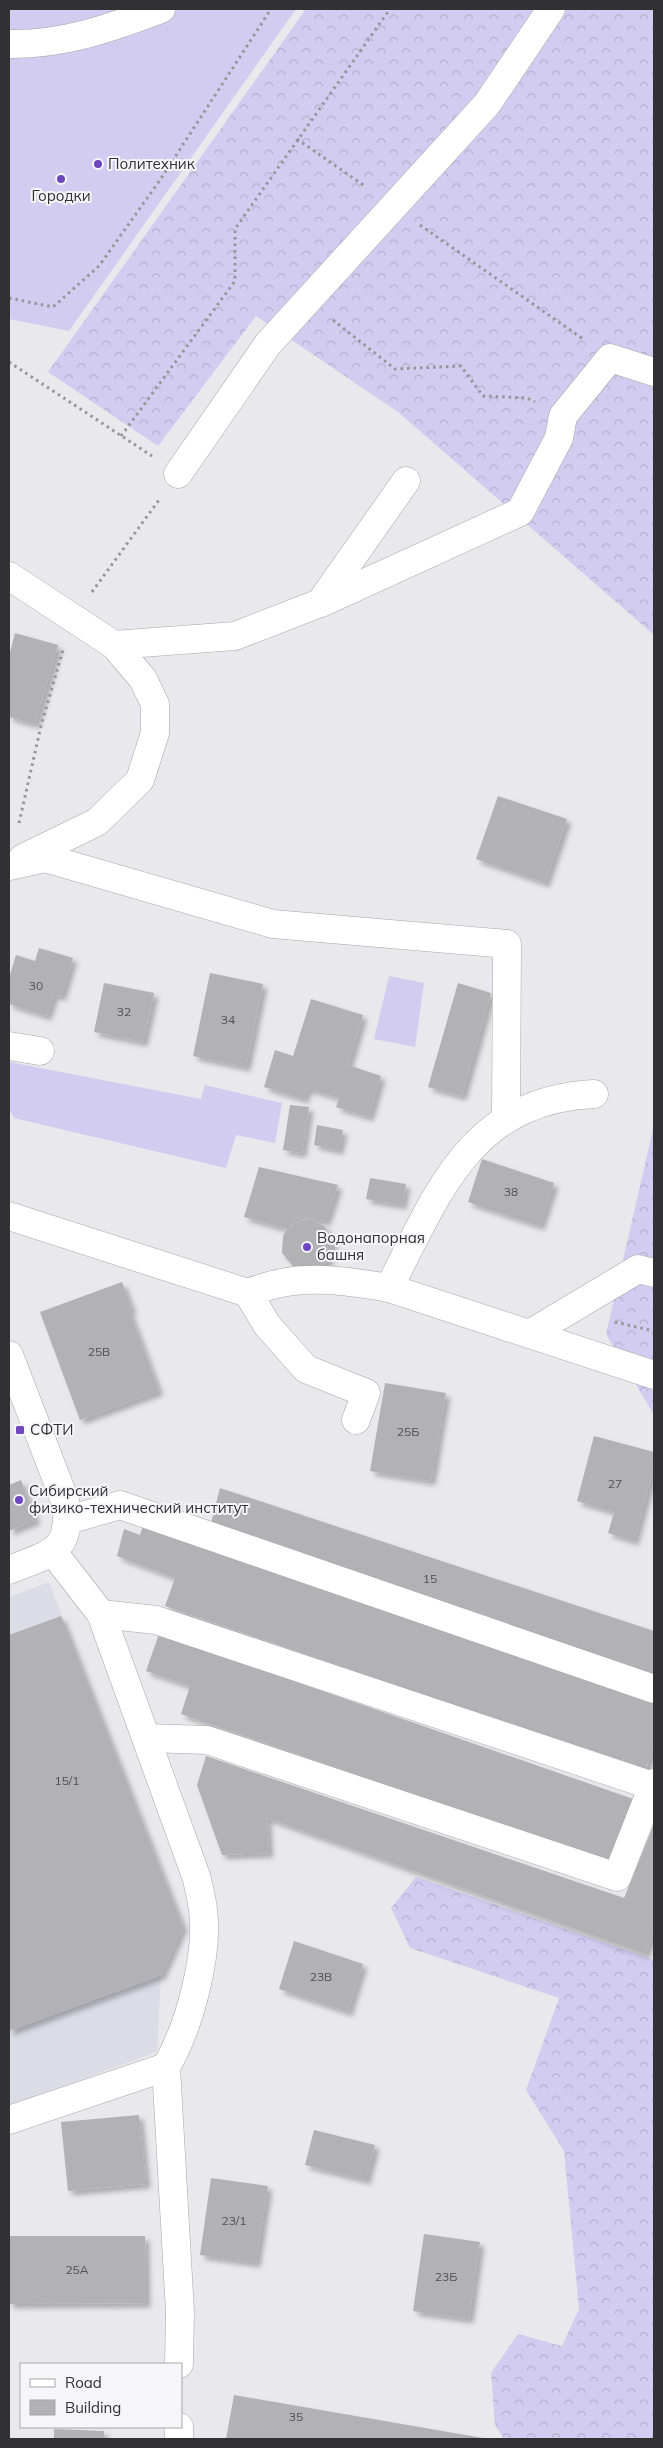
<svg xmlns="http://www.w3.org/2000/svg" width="663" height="2448" viewBox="0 0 663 2448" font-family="Mulish,sans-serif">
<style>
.built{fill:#dcdce6}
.forest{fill:url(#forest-crowns)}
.garden{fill:#d2ccf0}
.building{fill:#b2b1b5;filter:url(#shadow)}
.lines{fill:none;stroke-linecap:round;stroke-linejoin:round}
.minor-casing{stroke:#a7a6aa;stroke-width:29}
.path{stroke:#969598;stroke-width:3;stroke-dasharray:2.5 4;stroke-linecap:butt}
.minor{stroke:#fff;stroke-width:28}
.poi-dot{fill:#6c47bf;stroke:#f6f5f9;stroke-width:2}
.labels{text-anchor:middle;stroke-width:4;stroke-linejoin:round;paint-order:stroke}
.number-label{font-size:12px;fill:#515154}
.poi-label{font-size:15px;fill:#313133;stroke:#f6f5f9;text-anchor:start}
</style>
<defs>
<pattern id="forest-crowns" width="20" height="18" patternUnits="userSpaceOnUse" patternTransform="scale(1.25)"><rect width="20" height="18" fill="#d2ccf0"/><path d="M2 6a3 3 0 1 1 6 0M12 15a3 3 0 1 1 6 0" fill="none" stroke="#b5b0ce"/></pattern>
<filter id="shadow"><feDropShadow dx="4.5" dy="4.5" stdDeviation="2.5" flood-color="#0004"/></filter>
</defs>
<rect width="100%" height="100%" fill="#e9e8ec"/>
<!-- built -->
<path class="built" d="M49,1582l134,345 -22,48 -4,77 -148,54v-509z"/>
<!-- forest -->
<g class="forest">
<path d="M306,9h348v626l-256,-223 -142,-96 -98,130 -110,-74z"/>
<path d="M654,1125v290l-48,-81z"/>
<path d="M416,1877l238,83v479h-150l-9,-14 -4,-52 27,-39 44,12 17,-37 -15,-158 -38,-61 33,-92 -149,-50 -19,-40z"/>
</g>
<!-- garden -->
<g class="garden">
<path d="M9,9h287l-227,322 -60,-12z"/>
<path d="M389,976l35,7 -9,64 -41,-8z"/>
<path d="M9,1062l192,37 4,-14 77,18 -7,40 -39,-8 -10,33 -212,-50 -5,-9z"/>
</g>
<!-- building -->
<g class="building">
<path d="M15,633l43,12 -23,79 -26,-7v-61z"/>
<path d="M498,796l69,23 -22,64 -69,-24z"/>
<path d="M39,948l34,10 -12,39 -7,-3 -7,22 -38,-12v-26l7,-23 19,6z"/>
<path d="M210,973l53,11 -17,83 -53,-11z"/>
<path d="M104,983l50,10 -11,49 -49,-10z"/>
<path d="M458,983l33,10 -29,103 -34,-9z"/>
<path d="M311,999l52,16 -15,50 33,11 -12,41 -33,-10 3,-9 -26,-8 -6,-1 -3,10 -40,-12 11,-37 18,6z"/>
<path d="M290,1105l19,2 -7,46 -19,-3z"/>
<path d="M317,1125l26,5 -4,20 -25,-5z"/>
<path d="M482,1159l72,24 -14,43 -72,-24z"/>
<path d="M259,1167l79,18 -12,36 -28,-4 -10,11 13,-8 8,-1 15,7 9,14 -3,17 -5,7 -7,5 -17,1 -8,-4 -11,-13 1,-17 4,-7 -43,-12z"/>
<path d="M370,1178l36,6 -4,21 -36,-6z"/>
<path d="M122,1282l10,27 -3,1 30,81 -79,29 -40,-108z"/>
<path d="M385,1383l61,10 -15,88 -61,-10z"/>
<path d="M594,1436l60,16v15l-20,74 -26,-8 6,-21 -37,-11z"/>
<path d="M21,1480l15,40 -27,11v-46z"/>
<path d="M220,1488l434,143v46l-444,-150z"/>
<path d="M144,1523l510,178v45l-9,25 -480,-165 10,-28 -58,-22 7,-27 16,6z"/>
<path d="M61,1616l122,311 -22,48 -152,56v-396z"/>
<path d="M159,1634l477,166 -22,64 -433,-150 9,-28 -44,-15z"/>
<path d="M206,1756l418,142 30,-74v107l-9,23 -378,-136 2,35 -47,2 -25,-70z"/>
<path d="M294,1941l69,23 -15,48 -69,-23z"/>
<path d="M139,2115l7,69 -78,7 -7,-69z"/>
<path d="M314,2130l61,15 -9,35 -61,-15z"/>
<path d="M211,2178l57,8 -12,77 -56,-8z"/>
<path d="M424,2234l56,8 -11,77 -56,-8z"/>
<path d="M9,2236h136l1,67 -137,1z"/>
<path d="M234,2395l249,43v1h-257z"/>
<path d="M54,2429l50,2v8h-50z"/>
</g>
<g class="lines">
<defs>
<g id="minor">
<path d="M9,44c54,1 102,-16 152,-35"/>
<path d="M178,474l90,-130 219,-240 64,-95"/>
<path d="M9,576l105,69"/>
<path d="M321,603l199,-91 39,-74 4,-22 47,-58 44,14"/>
<path d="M23,858l74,-36 43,-42 15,-47v-29l-12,-25 -29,-34 121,-9 85,-33 86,-122"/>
<path d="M9,866l36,-8 228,66 234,20 -1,174"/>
<path d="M9,1046l31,5"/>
<path d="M9,1216l239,77c11,-4 22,-8 33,-10 36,-7 73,-1 108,5l265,87"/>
<path d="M389,1288c49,-95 81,-188 205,-194"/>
<path d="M248,1293l19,32 39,44 60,24 -10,27"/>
<path d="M531,1333l107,-64 16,4"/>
<path d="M9,1355l56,146c9,51 -16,53 -56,69"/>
<path d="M68,1520l52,-15 534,184"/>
<path d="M53,1552l48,62 96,265c2,10 5,21 6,31 6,45 -14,118 -37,157l14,245 -1,52"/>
<path d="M101,1614l55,6 497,166"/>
<path d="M147,1738l60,2 410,137 37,-94"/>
<path d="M9,2120l157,-53"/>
<path d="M179,2439v-12"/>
</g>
</defs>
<!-- minor casing -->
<use href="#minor" class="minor-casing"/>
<!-- path -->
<g class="path">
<path d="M297,139l69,48"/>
<path d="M420,225l163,114"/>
<path d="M9,298l44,9 46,-41 61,-86 111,-171"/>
<path d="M333,320l62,49 66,-3 22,30 44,2 8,4"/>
<path d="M9,362l143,94"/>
<path d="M121,436l114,-155v-52l155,-220"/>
<path d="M92,592l67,-92"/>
<path d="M19,823l22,-97 22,-76"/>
<path d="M615,1322l39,9"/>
</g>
<!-- minor -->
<use href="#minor" class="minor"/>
</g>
<!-- markers -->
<g class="poi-dot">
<circle cx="98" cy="164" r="5"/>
<circle cx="61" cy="179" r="5"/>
<circle cx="307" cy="1247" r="5"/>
<rect x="15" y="1425" width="10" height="10" rx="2.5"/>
<circle cx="19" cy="1500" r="5"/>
</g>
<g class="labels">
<!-- number labels -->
<g class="number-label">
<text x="36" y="990">30</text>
<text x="124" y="1016">32</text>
<text x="228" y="1024">34</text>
<text x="511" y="1196">38</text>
<text x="99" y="1356">25В</text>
<text x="408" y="1436">25Б</text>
<text x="615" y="1488">27</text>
<text x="430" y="1583">15</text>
<text x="67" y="1785">15/1</text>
<text x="321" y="1981">23В</text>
<text x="234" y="2225">23/1</text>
<text x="77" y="2274">25А</text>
<text x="446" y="2281">23Б</text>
<text x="296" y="2421">35</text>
</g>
<!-- poi labels -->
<g class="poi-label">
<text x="108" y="169">Политехник</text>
<text x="61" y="201" text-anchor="middle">Городки</text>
<text x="317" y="1243">Водонапорная<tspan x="317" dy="17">башня</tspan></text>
<text x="30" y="1435">СФТИ</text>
<text x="29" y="1496">Сибирский<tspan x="29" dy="17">физико-технический институт</tspan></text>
</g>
</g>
<!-- border -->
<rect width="663" height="2448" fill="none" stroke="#313133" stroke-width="20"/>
<!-- legend -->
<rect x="20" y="2363" width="162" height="65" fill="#f6f5f9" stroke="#a7a7aa"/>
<rect x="30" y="2379" width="25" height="8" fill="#ffffff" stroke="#a7a7aa"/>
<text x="65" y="2388" font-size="15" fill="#313133">Road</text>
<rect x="30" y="2400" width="25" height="15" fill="#b2b1b5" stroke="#a7a7aa"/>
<text x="65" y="2413" font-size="15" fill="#313133">Building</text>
</svg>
